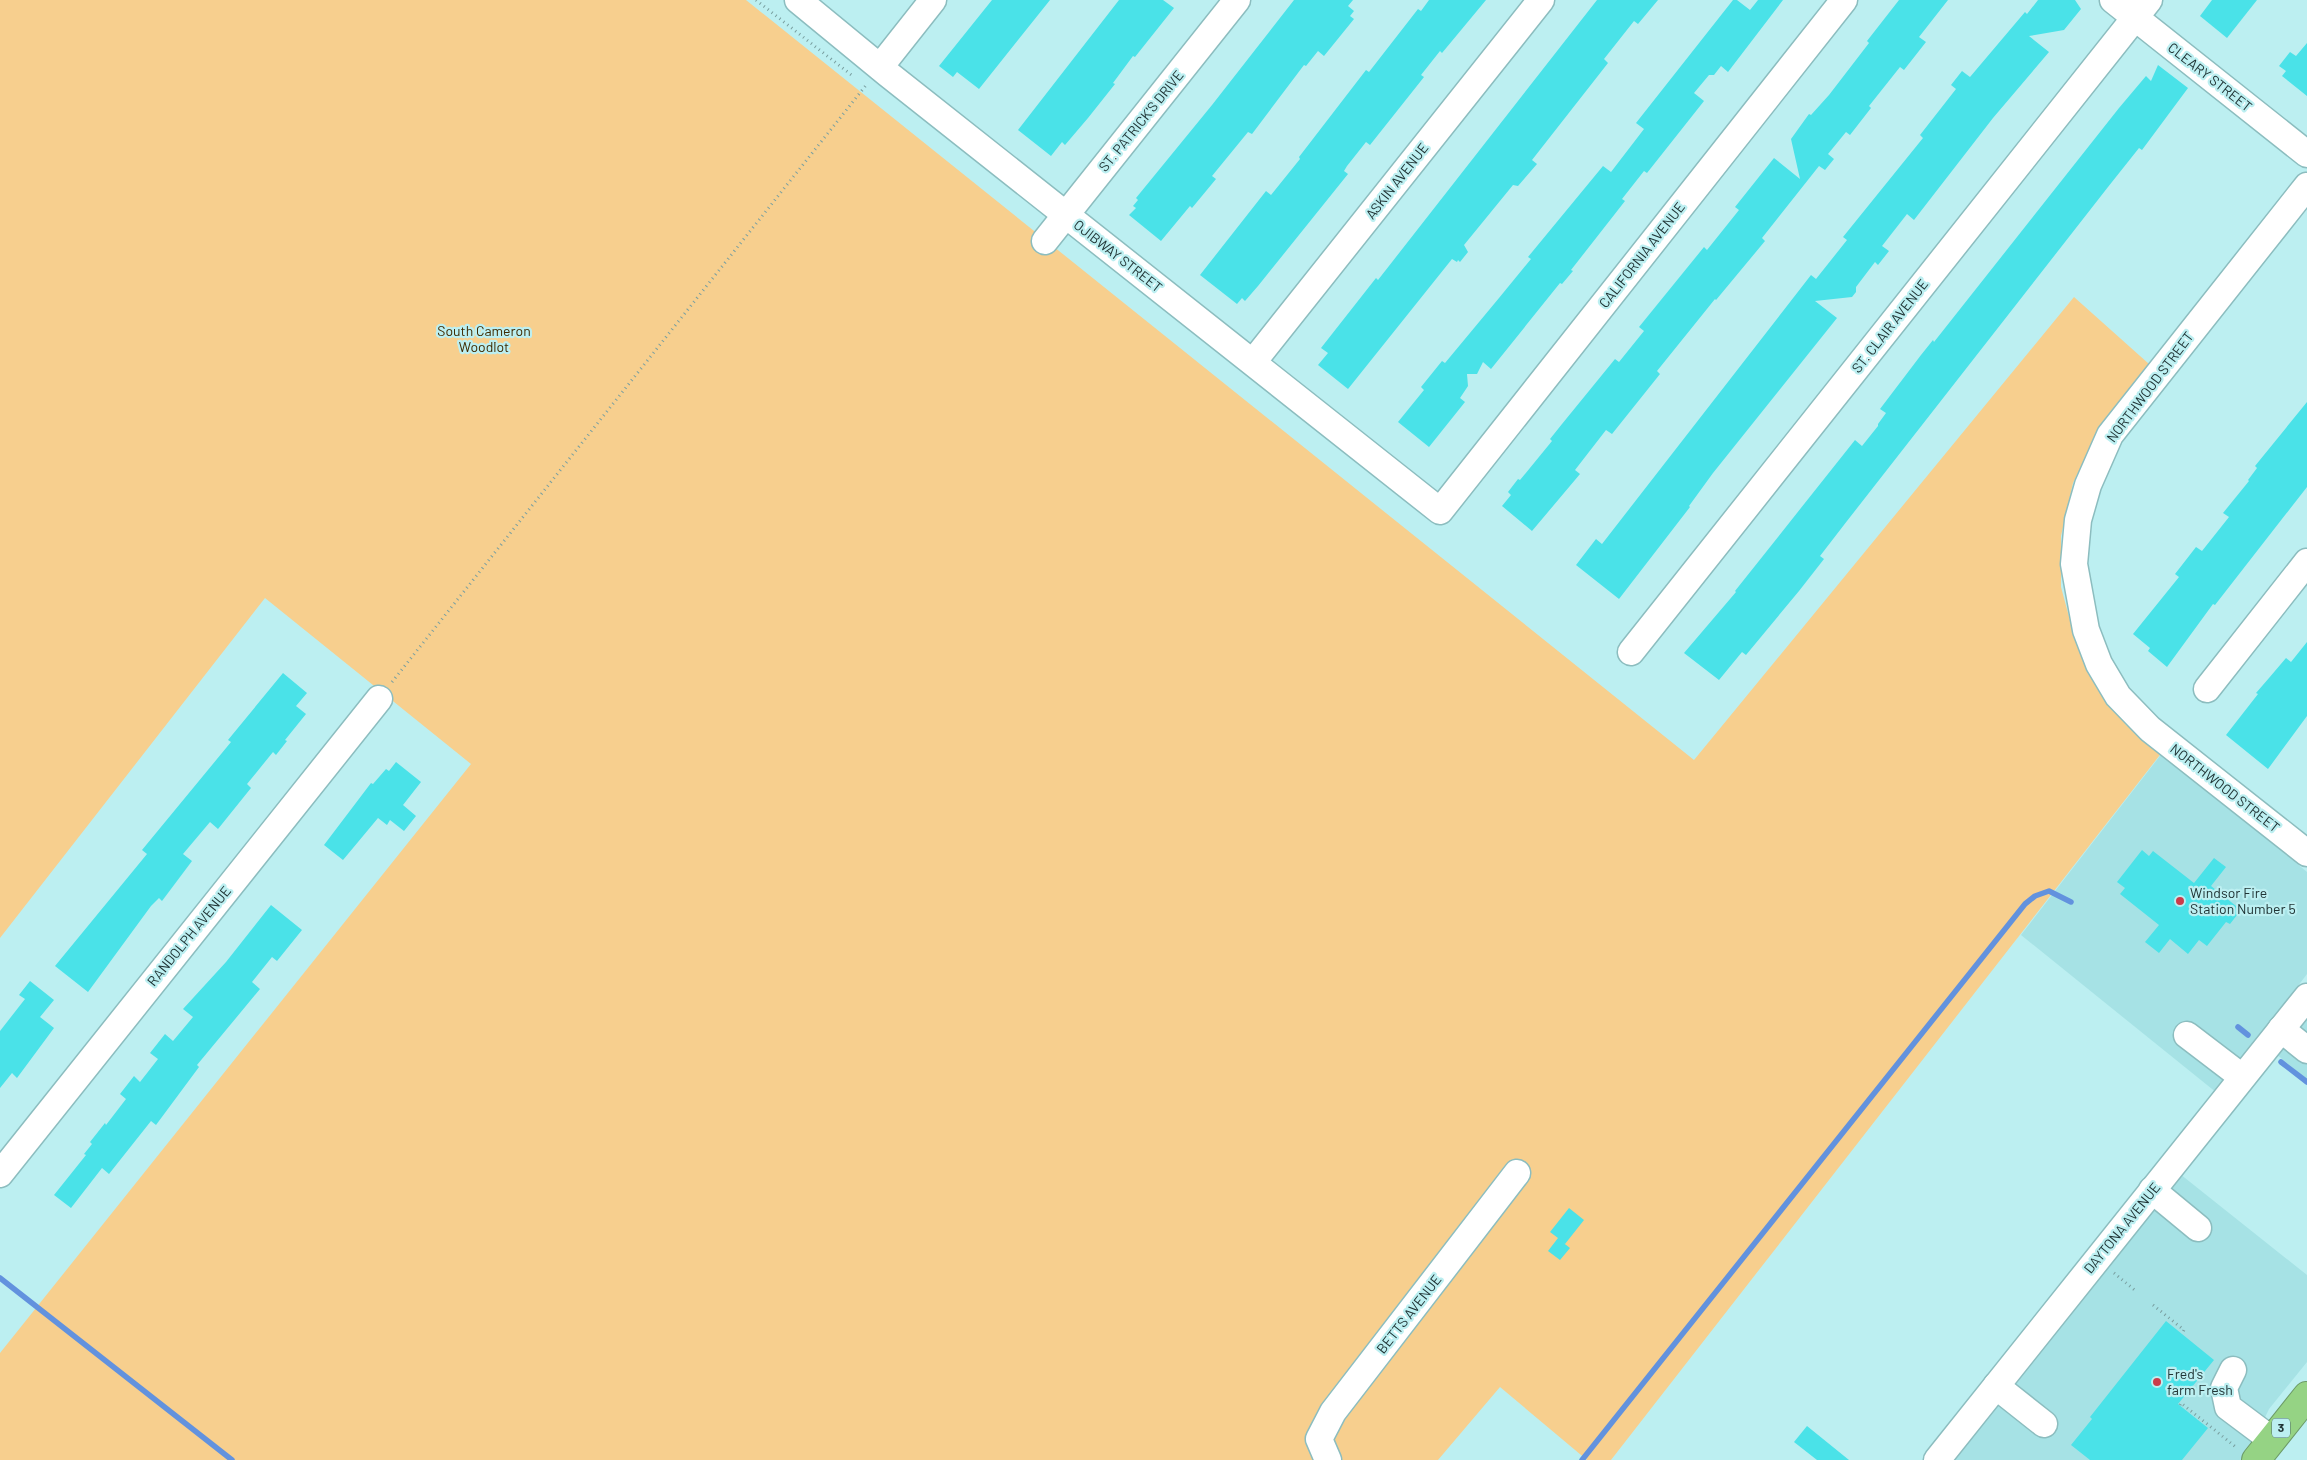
<svg xmlns="http://www.w3.org/2000/svg" width="2307" height="1460" viewBox="0 0 2307 1460" font-family="Barlow,sans-serif">
<style>
.built{fill:#a6e2e5}
.green{fill:#f7cf8e}
.lines{fill:none;stroke-linecap:round;stroke-linejoin:round}
.stream{stroke:#6292de;stroke-width:5.5}
.building{fill:#4ae2e8}
.minor-casing{stroke:#8cbdbf;stroke-width:29}
.highway-casing{stroke:#6c9b68;stroke-width:30}
.path{stroke:#799fa0;stroke-width:3;stroke-dasharray:1 4;stroke-linecap:butt}
.minor{stroke:#fff;stroke-width:26}
.highway{stroke:#95d384;stroke-width:28}
.poi-dot{fill:#cb3b4a;stroke:#bceff1;stroke-width:2}
.labels{text-anchor:middle;stroke-width:4.5;stroke-linejoin:round;paint-order:stroke}
.shield{fill:#bceff1;stroke:#4f6c6d;stroke-width:1}
.shield-label{font-size:12px;font-weight:bold;fill:#203435}
.street-label{font-size:14px;fill:#203435;stroke:#bceff1}
.park-label{font-size:14px;fill:#3f2a01;stroke:#bceff1}
.poi-label{font-size:14px;fill:#203435;stroke:#bceff1;text-anchor:start}
</style>
<rect width="100%" height="100%" fill="#bceff1"/>
<!-- built -->
<g class="built">
<path d="M2163,752l144,120v102l-90,119 -196,-158z"/>
<path d="M2307,1014v66l-32,-27z"/>
<path d="M2180,1174l127,101v87l-38,47 -20,42 -7,9h-289z"/>
</g>
<!-- green -->
<path class="green" d="M0,0h746l948,760 380,-463 75,67 -53,72 -23,47 -12,53v51l14,52 51,86 37,26 -552,709h-24l-87,-73 -62,73h-1438v-107l471,-589 -206,-166 -265,340z"/>
<g class="lines">
<!-- stream -->
<g class="stream">
<path d="M2238,1027l10,8"/>
<path d="M2281,1062l26,20"/>
<path d="M0,1278l232,182"/>
<path d="M1582,1460l443,-556 10,-8 14,-5 22,11"/>
</g>
</g>
<!-- building -->
<g class="building">
<path d="M992,0h58l-71,89 -22,-17 -4,5 -14,-11z"/>
<path d="M1119,0h44l11,8 -39,49 -2,-1 -20,27 2,1 -27,34 -23,27 -3,-3 -11,14 -33,-26z"/>
<path d="M1294,0h59l-5,6 6,5 -4,5 4,3 -30,37 -6,-5 -12,15 -2,-1 -52,69 -4,-2 -36,44 4,3 -24,29 -2,-2 -29,35 -32,-26 7,-7 -3,-2 5,-6 -2,-2 76,-93z"/>
<path d="M1429,0h57l-44,53 -2,-2 -19,24 3,2 -54,68 -4,-3 -19,24 -3,5 4,3 -90,112 -13,15 -3,-3 -5,6 -37,-29 66,-84 5,4 29,-36 -1,-2 67,-87 3,2 49,-63 3,2z"/>
<path d="M1597,0h61l-20,24 -4,-3 -30,38 4,4 -76,97 5,4 -19,22 -5,-1 -49,60 4,7 -8,10 -2,-2 -1,2 -5,-3 -104,130 -30,-24 10,-12 -7,-5 55,-70 2,2z"/>
<path d="M1733,0h4l13,10 8,-10h25l-55,72 -7,-6 -7,9h-5l-15,18 10,8 -57,72 -3,-2 -22,28 3,2 -54,69 2,1 -11,13 -2,-1 -69,86 -8,-7 -6,12h-10l1,12 -8,12 5,4 -36,45 -31,-25 26,-32 -3,-3 21,-26 3,2 54,-65 32,-39 -3,-2 75,-91 8,6 33,-43 -8,-6z"/>
<path d="M1899,0h49l-29,37 7,5 -22,28 -4,-3 -31,39 2,2 -21,27 -4,-3 -18,22 6,5 -9,11 -6,-4 -57,72 3,3 -49,59 -1,-1 -58,72 3,3 -48,60 -6,-4 -31,40 5,4 -48,57 -30,-25 9,-11 -3,-3 10,-13 2,1 32,-39 -2,-2 12,-15 53,-65 4,3 25,-31 -5,-4 65,-80 3,3 32,-40 -4,-3 39,-49 26,21 -9,-40 18,-25 2,1 18,-20 40,-52 -2,-2z"/>
<path d="M2038,0h37l6,9 -17,21 -35,6 20,16 -56,66 -79,102 -7,-6 -25,32 7,5 -11,14 -3,-3 -19,25v5l-4,5 -37,4 22,17 -124,155 -24,33 1,1 -71,92 -43,-34 20,-26 6,5 209,-269 5,4 31,-39 -4,-3 80,-99 -3,-3 36,-46 -5,-4 11,-14 8,6 55,-65 2,2z"/>
<path d="M2212,0h45l-30,38 -27,-22z"/>
<path d="M2307,43v53l-25,-20 4,-5 -7,-5 11,-14 6,4z"/>
<path d="M2158,65l30,23 -46,62 -3,-2 -31,39 -261,334 -27,35 4,3 -25,32 -53,64 -4,-3 -23,28 -35,-27 52,-61 -1,-1 120,-151 7,6 16,-20v-2l8,-11 -6,-4 41,-54 12,-15 1,2 185,-234 27,-32 5,5z"/>
<path d="M2307,402v85l-92,118 -2,-1 -46,63 -19,-16 2,-3 -17,-14 46,-57 -4,-3 21,-27 6,4 27,-34 -6,-4 26,-32 -1,-1 9,-12 -2,-2z"/>
<path d="M2307,642v74l-39,53 -42,-34 32,-41 -2,-1 13,-15 17,-20 5,4z"/>
<path d="M283,673l24,20 -11,13 10,8 -21,26 2,1 -11,14 -3,-3 -26,32 4,4 -33,41 -8,-7 -27,32 9,7 -30,40 -3,-3 -8,8 -63,86 -33,-26 92,-112 -5,-4 89,-108 -3,-2z"/>
<path d="M396,762l25,20 -18,23 13,11 -12,15 -14,-11 -3,5 -9,-7 -35,42 -19,-15 47,-62 2,1 13,-15 3,2z"/>
<path d="M2142,850l7,6 4,-5 41,32 20,-25 12,9 -15,19 30,24 -11,14 -4,-2 -19,24 -8,-6 -11,14 -18,-15 -11,14 -14,-11 14,-17 -39,-31 5,-6 -8,-6z"/>
<path d="M271,905l31,25 -25,31 -5,-4 -20,25 8,7 -63,76 2,2 -43,58 -5,-4 -42,53 -7,-6 -31,40 -17,-13 32,-40 -2,-1 8,-10 -2,-2 15,-19 1,2 20,-26 -6,-5 14,-18 6,6 18,-23 -8,-6 15,-19 8,7 20,-24 -10,-8 43,-47z"/>
<path d="M30,981l24,19 -14,17 14,11 -37,50 -5,-5 -12,15v-57l25,-32 -6,-4z"/>
<path d="M1569,1208l15,12 -19,24 -4,-3 9,7 -10,12 -12,-9 10,-13 -8,-6z"/>
<path d="M2166,1321l48,39 -36,44 30,24 -26,32h-92l-19,-15 21,-26 -2,-2z"/>
<path d="M1807,1426l42,34h-32l-23,-18z"/>
</g>
<g class="lines">
<defs>
<g id="minor">
<path d="M798,0l90,74 552,437 404,-511"/>
<path d="M2113,0l194,154"/>
<path d="M880,67l53,-67"/>
<path d="M2307,186l-197,249 -22,50 -10,35 -4,44 12,66 13,34 19,32 32,33 157,124"/>
<path d="M1045,241l192,-241"/>
<path d="M1253,362l288,-362"/>
<path d="M1631,652l518,-652"/>
<path d="M2207,689l100,-127"/>
<path d="M2281,1029l26,21"/>
<path d="M2187,1035l55,42"/>
<path d="M0,1174l379,-475"/>
<path d="M2152,1190l46,38"/>
<path d="M2233,1370l-9,18 4,19 44,33"/>
<path d="M1996,1386l48,38"/>
<path d="M1328,1460l-9,-21 14,-27 184,-239"/>
<path d="M1937,1460l370,-463"/>
</g>
<path id="highway" d="M2256,1460l51,-64"/>
</defs>
<!-- minor casing -->
<use href="#minor" class="minor-casing"/>
<!-- highway casing -->
<use href="#highway" class="highway-casing"/>
<!-- path -->
<g class="path">
<path d="M756,0l98,77"/>
<path d="M392,682l475,-598"/>
<path d="M2114,1273l23,19"/>
<path d="M2153,1305l31,25 -2,4"/>
<path d="M2180,1405l1,-2 56,45"/>
</g>
<!-- minor -->
<use href="#minor" class="minor"/>
<!-- highway -->
<use href="#highway" class="highway"/>
</g>
<!-- markers -->
<g class="poi-dot">
<circle cx="2180" cy="901" r="5"/>
<circle cx="2157" cy="1382" r="5"/>
</g>
<g class="labels">
<!-- shield labels -->
<rect class="shield" x="2272" y="1418.5" width="18" height="19" rx="4"/>
<g class="shield-label">
<text x="2281" y="1432">3</text>
</g>
<!-- street labels -->
<g class="street-label">
<text transform="translate(2210 77) rotate(38)" y="5">CLEARY STREET</text>
<text transform="translate(1141 121) rotate(-51)" y="5">ST. PATRICK'S DRIVE</text>
<text transform="translate(1397 181) rotate(-52)" y="5">ASKIN AVENUE</text>
<text transform="translate(1642 255) rotate(-52)" y="5">CALIFORNIA AVENUE</text>
<text transform="translate(1118 256) rotate(38)" y="5">OJIBWAY STREET</text>
<text transform="translate(1890 326) rotate(-52)" y="5">ST. CLAIR AVENUE</text>
<text transform="translate(2150 387) rotate(-53)" y="5">NORTHWOOD STREET</text>
<text transform="translate(2225 788) rotate(38)" y="5">NORTHWOOD STREET</text>
<text transform="translate(189 936) rotate(-51)" y="5">RANDOLPH AVENUE</text>
<text transform="translate(2122 1228) rotate(-51)" y="5">DAYTONA AVENUE</text>
<text transform="translate(1409 1314) rotate(-52)" y="5">BETTS AVENUE</text>
</g>
<!-- park labels -->
<g class="park-label">
<text x="484" y="336">South Cameron<tspan x="484" dy="16">Woodlot</tspan></text>
</g>
<!-- poi labels -->
<g class="poi-label">
<text x="2190" y="898">Windsor Fire<tspan x="2190" dy="16">Station Number 5</tspan></text>
<text x="2167" y="1379">Fred's<tspan x="2167" dy="16">farm Fresh</tspan></text>
</g>
</g>
</svg>
